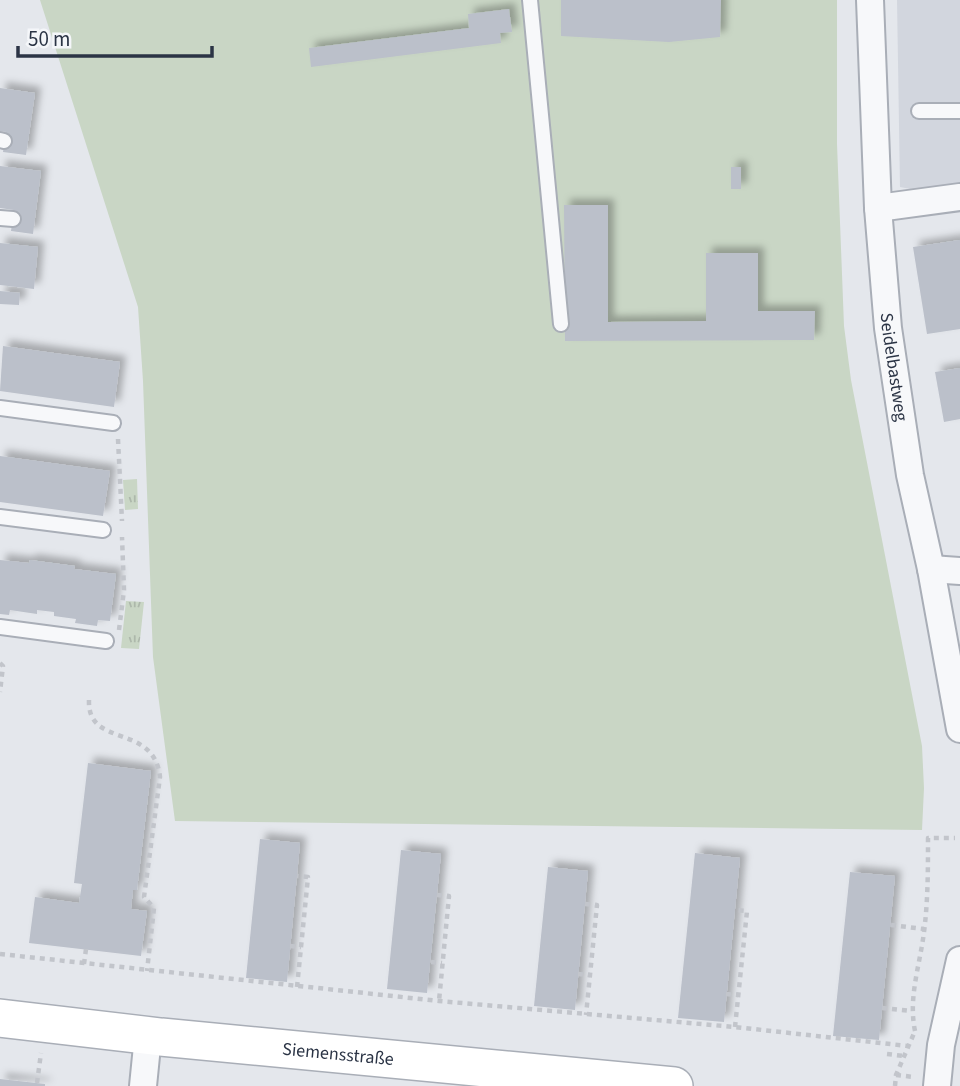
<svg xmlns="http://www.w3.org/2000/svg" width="960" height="1086" viewBox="0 0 960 1086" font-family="'Source Sans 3',sans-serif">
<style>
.built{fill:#d2d6de}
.green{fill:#c9d6c5}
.park{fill:url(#park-tufts)}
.building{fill:#bbc0ca;filter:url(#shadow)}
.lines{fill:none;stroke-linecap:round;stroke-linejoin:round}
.lane-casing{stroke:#a9aeb7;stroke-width:18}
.street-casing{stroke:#a9aeb7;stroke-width:30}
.secondary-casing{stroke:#a9aeb7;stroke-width:40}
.path{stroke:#c2c5cb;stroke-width:4.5;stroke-dasharray:5 5;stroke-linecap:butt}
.lane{stroke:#f7f8fa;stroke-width:14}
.street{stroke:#f7f8fa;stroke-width:26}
.secondary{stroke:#fff;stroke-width:37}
.labels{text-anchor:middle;stroke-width:7;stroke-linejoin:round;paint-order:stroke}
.street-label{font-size:18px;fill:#2b3445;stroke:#f4f6f9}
</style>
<defs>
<pattern id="park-tufts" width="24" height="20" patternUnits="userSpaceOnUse" patternTransform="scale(1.75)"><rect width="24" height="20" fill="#c9d6c5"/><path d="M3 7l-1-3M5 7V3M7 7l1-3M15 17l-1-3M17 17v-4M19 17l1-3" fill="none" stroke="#adb8ab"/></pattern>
<filter id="shadow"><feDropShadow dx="6" dy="-6" stdDeviation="3.5" flood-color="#0004"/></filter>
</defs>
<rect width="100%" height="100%" fill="#e4e7ec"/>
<!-- built -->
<path class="built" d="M897,0h63v186l-39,5 -21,-4z"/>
<!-- green -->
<path class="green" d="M40,0h797v144l7,182 7,54 71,366 2,42 -2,42 -747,-9 -22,-164 -10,-276 -5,-74z"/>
<!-- park -->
<g class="park">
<path d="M137,479l1,30 -13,1 -2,-30z"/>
<path d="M126,601l18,1 -5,47 -18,-1z"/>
</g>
<!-- building -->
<g class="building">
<path d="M561,0h160l-1,37 -51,5 -108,-6z"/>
<path d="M509,9l3,23 -12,1 1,10 -190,24 -2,-19 160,-20 -1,-14z"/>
<path d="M0,88l35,5 -9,62 -23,-3 3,-20 -6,-1z"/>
<path d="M0,166l41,5 -8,63 -22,-3 3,-21 -14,-2z"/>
<rect x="731" y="167" width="10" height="22"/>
<path d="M564,205h44v117l98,-1v-68h52v58h57l-1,29 -249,1z"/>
<path d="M960,240v89l-33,5 -14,-87z"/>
<path d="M0,243l38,4 -4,42 -34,-4z"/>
<path d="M0,291l20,2 -1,12 -19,-1z"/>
<path d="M3,346l117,16 -6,45 -114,-16z"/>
<path d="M960,368v51l-16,3 -9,-50z"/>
<path d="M0,456l110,15 -7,45 -103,-14z"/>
<path d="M0,560l29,3 1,-3 45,6 -1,3 42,5 -6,47 -12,-1 -1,6 -22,-3 1,-4 -22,-3v-4l-17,-2v4l-27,-4 -1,5 -9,-1z"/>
<path d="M88,763l63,8 -14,119h-4l-2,19 16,2 -6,45 -112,-13 6,-46 44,6 3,-19 -8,-1z"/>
<path d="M260,839l40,4 -13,139 -41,-4z"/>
<path d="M401,850l40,4 -14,139 -40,-4z"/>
<path d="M695,853l45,5 -16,164 -46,-4z"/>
<path d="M548,867l40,4 -13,139 -41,-4z"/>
<path d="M850,872l45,4 -16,164 -46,-4z"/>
<path d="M0,1079l45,5v2h-45z"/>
</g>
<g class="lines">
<defs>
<g id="lane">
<path d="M530,0l31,324"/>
<path d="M919,111h41"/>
<path d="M0,140l4,1"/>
<path d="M0,218l13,1"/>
<path d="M0,408l113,15"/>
<path d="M0,517l103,13"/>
<path d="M0,627l106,14"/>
</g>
<g id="street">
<path id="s1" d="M870,0l8,208 10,120 22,147 21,94 29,160"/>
<path d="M878,208l82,-11"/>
<path d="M931,569l29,2"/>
<path d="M143,1086l5,-50"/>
<path d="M937,1086l4,-41 19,-85"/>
</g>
<g id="secondary">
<path id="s2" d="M0,1018l161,19 513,49"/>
</g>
</defs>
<!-- lane casing -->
<use href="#lane" class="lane-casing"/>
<!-- street casing -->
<use href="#street" class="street-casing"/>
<!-- secondary casing -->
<use href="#secondary" class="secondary-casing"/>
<!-- path -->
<g class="path">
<path d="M118,439l4,82"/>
<path d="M119,630l5,-40 -2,-53"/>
<path d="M0,663l3,3 -3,26"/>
<path d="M89,700c-2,49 65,22 71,77l-16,120 10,11 -7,63"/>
<path d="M437,895l12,1 -10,105"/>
<path d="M585,904l12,1 -11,110"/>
<path d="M891,925l33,4"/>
<path d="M290,946l11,1"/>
<path d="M0,954l439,47 296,26 173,19"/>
<path d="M431,962l11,1"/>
<path d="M84,964l2,-15"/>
<path d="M578,974l12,1"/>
<path d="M297,987l11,-110 -11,-1"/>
<path d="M726,994l12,1"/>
<path d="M882,1008l29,3"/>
<path d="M735,1027l12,-116 -12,-1"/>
<path d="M915,1031c-7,-34 5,-66 9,-99 4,-31 4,-62 4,-94h27"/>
<path d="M887,1054l17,2"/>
<path d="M896,1075l18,2"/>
<path d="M37,1083l4,-30"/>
<path d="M895,1086l1,-11 19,-44"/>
</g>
<!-- lane -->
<use href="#lane" class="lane"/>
<!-- street -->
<use href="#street" class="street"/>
<!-- secondary -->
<use href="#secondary" class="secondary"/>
</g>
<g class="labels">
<!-- street labels -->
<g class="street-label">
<text dy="6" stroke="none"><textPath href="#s1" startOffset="368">Seidelbastweg</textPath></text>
<text dy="6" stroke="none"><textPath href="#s2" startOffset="340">Siemensstraße</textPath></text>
</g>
</g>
<!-- scale -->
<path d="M18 46v10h194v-10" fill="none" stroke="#2b3445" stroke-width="3.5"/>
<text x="28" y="46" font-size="21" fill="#2b3445" stroke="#f4f6f9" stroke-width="5" paint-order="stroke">50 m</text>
</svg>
